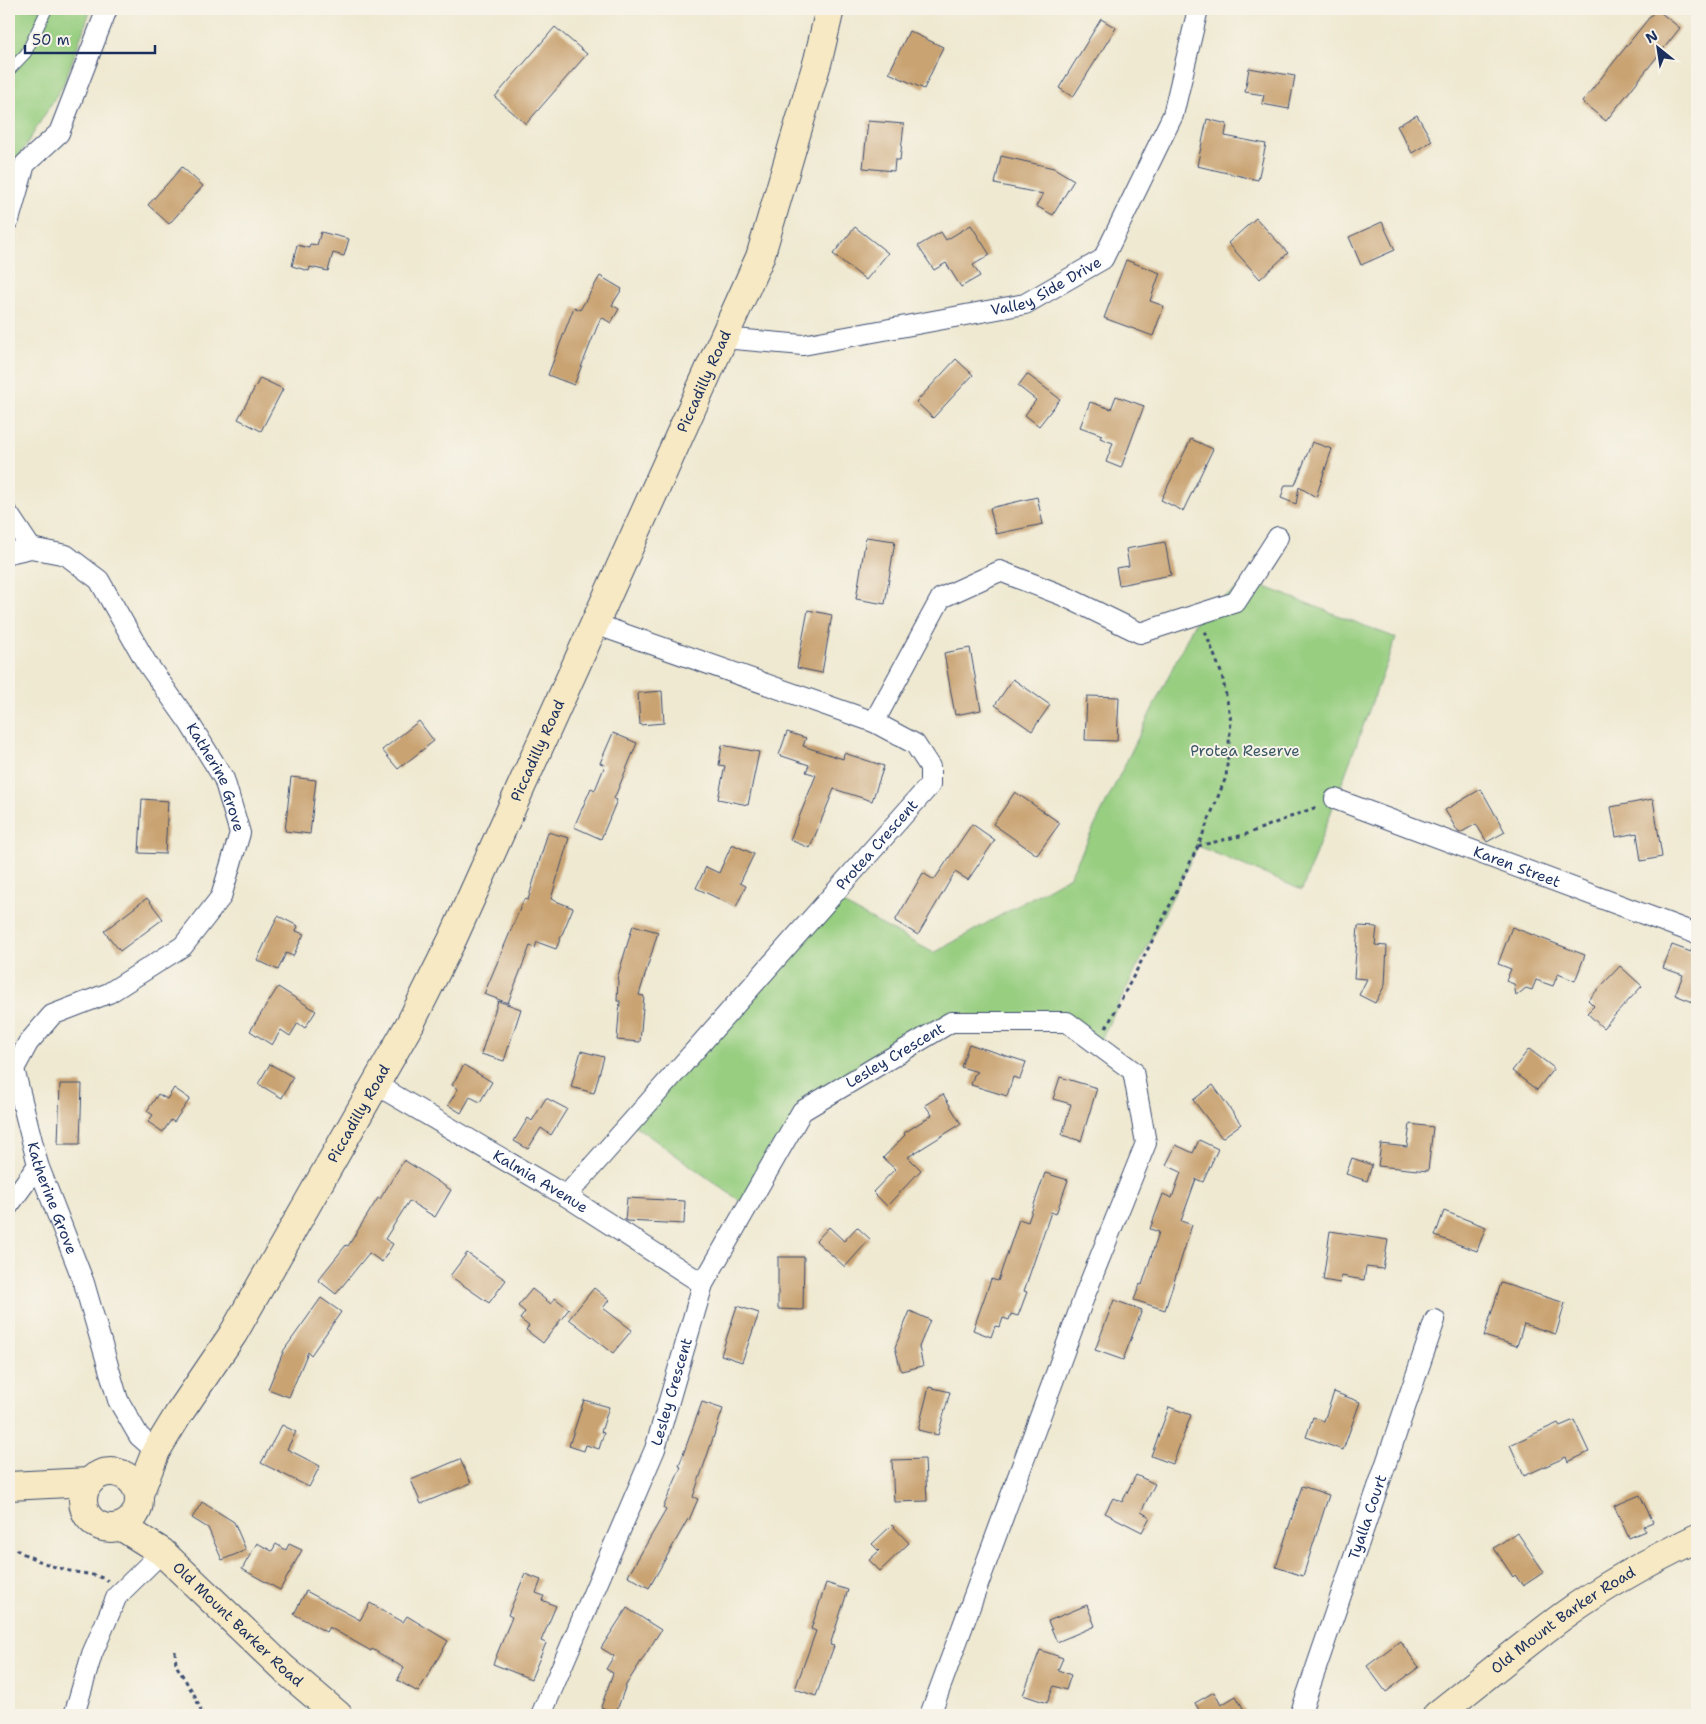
<svg xmlns="http://www.w3.org/2000/svg" width="1706" height="1724" viewBox="0 0 1706 1724" font-family="'Shantell Sans',sans-serif">
<style>
.green{fill:#97ce80;stroke:#597e6f}
.building{fill:#c9a372}
.lines{fill:none;stroke-linecap:round;stroke-linejoin:round}
.lane-casing{stroke:#3b4b6f;stroke-width:12}
.street-casing{stroke:#3b4b6f;stroke-width:22}
.secondary-casing{stroke:#3b4b6f;stroke-width:30}
.path{stroke:#3b4b6f;stroke-width:3;stroke-dasharray:4 4;stroke-linecap:butt}
.lane{stroke:#fff;stroke-width:10}
.street{stroke:#fff;stroke-width:20}
.secondary{stroke:#f7e9c3;stroke-width:28}
.labels{text-anchor:middle;stroke-width:4;stroke-linejoin:round;paint-order:stroke}
.street-label{font-size:15px;fill:#1b2f5e;stroke:#f7f3e8}
.park-label{font-size:15px;fill:#3a5766;stroke:#f7f3e8}
</style>
<rect width="100%" height="100%" fill="#f7f3e8"/>
<filter id="ink" filterUnits="userSpaceOnUse"><feTurbulence type="fractalNoise" baseFrequency=".02" numOctaves="2"/><feDisplacementMap in="SourceGraphic" scale="10" xChannelSelector="R" yChannelSelector="G"/><feConvolveMatrix kernelMatrix="1 2 1 2 8 2 1 2 1" color-interpolation-filters="sRGB"/></filter>
<filter id="wash" filterUnits="userSpaceOnUse"><feTurbulence type="fractalNoise" baseFrequency=".0096" numOctaves="4" result="noise"/><feDisplacementMap in="SourceGraphic" scale="20" xChannelSelector="R" yChannelSelector="G"/><feGaussianBlur stdDeviation="1.12" result="paint"/><feColorMatrix in="noise" values="0 0 0 0 0 0 0 0 0 0 0 0 0 0 0 0 0 1.4 0 .05"/><feComposite in="paint" operator="in"/></filter>
<g filter="url(#wash)">
<rect width="100%" height="100%" fill="#efe9d1"/>
<!-- green -->
<g class="green">
<path d="M9,9h82l-27,74 -55,90z"/>
<path d="M1250,581l146,57 -94,252 -104,-44 -100,199 -31,-23h-116l-149,89 -55,95 -116,-83 199,-226 104,56 136,-77 129,-262z"/>
</g>
<g id="blocks">
<!-- building -->
<g class="building">
<path d="M1656,9l24,19 -74,93 -24,-19z"/>
<path d="M1101,19l15,9 -43,69 -14,-9z"/>
<path d="M555,27l32,27 -61,70 -31,-27z"/>
<path d="M909,31l34,16 -19,42 -35,-16z"/>
<path d="M1249,68l46,8 -6,33 -27,-5 2,-9 -19,-3z"/>
<path d="M1417,115l15,26 -20,12 -15,-27z"/>
<path d="M1207,119l20,5 -2,12 41,8 -8,36 -61,-14z"/>
<path d="M868,121l36,3 -4,36h-5l-1,11 -31,-3z"/>
<path d="M1001,156l53,12 20,12 -21,35 -17,-9 7,-12 -48,-10z"/>
<path d="M182,167l21,19 -34,38 -21,-19z"/>
<path d="M1256,218l32,35 -28,26 -32,-36z"/>
<path d="M1382,222l13,28 -34,15 -12,-28z"/>
<path d="M971,225l19,30 -17,10 7,11 -19,11 -15,-24 -12,7 -16,-24 23,-14 5,8z"/>
<path d="M855,227l33,26 -22,27 -33,-26z"/>
<path d="M321,232l28,7 -5,17 -11,-3 -5,18 -18,-4 -1,4 -17,-5 5,-21 12,3 1,-4 7,1z"/>
<path d="M1126,260l34,13 -10,28 14,5 -11,30 -49,-18z"/>
<path d="M600,276l22,13 -10,16 7,4 -8,14 -10,-6 -27,68 -26,-10 26,-68 6,3z"/>
<path d="M956,359l17,16 -40,43 -17,-16z"/>
<path d="M1027,374l33,25 -21,27 -14,-11 11,-15 -18,-14z"/>
<path d="M260,378l23,11 -22,42 -23,-12z"/>
<path d="M1116,396l28,10 -23,62 -15,-6 7,-19 -13,-5 2,-3 -22,-8 10,-25 21,7z"/>
<path d="M1191,439l22,10 -30,62 -22,-11z"/>
<path d="M1312,442l20,7 -16,48 -17,-10 -3,17 -15,-6 4,-13h10z"/>
<path d="M1037,497l6,27 -47,10 -6,-26z"/>
<path d="M866,537l29,4 -10,63 -29,-5z"/>
<path d="M1165,542l6,33 -52,10 -3,-17 13,-2 -3,-17z"/>
<path d="M808,610l24,5 -10,58 -25,-5z"/>
<path d="M970,648l11,62 -26,5 -11,-62z"/>
<path d="M1013,679l37,26 -18,26 -37,-26z"/>
<path d="M662,691l2,32 -24,2 -2,-32z"/>
<path d="M1087,696l32,1 -2,44 -32,-1z"/>
<path d="M419,721l15,20 -36,28 -16,-19z"/>
<path d="M787,732l19,6 -3,8 40,13 1,-6 40,13 -12,35 -38,-12 -24,59 -20,-8 26,-65 -10,-3 3,-7 -30,-10z"/>
<path d="M613,733l24,10 -23,56 3,1 -16,39 -27,-12 17,-39 4,2 10,-25 -5,-2z"/>
<path d="M722,745l37,7 -11,53 -30,-6 7,-33 -6,-1z"/>
<path d="M291,777l25,3 -6,54 -25,-3z"/>
<path d="M1481,789l24,43 -18,10 -11,-18 -16,9 -2,-1 -13,-22z"/>
<path d="M1015,792l45,31 -23,32 -44,-31z"/>
<path d="M142,799l26,2 -3,53 -26,-1z"/>
<path d="M1653,799l9,58 -21,4 -4,-28 -21,4 -5,-30z"/>
<path d="M972,824l23,16 -27,40 -13,-8 -37,63 -23,-14 28,-48 11,7z"/>
<path d="M548,832l21,6 -18,61 22,9 -17,41 -19,-7 -2,6 -5,-2 -22,57 -24,-9 40,-95 4,1z"/>
<path d="M732,844l22,10 -14,29 6,3 -10,21 -40,-19 10,-21 13,6z"/>
<path d="M147,898l16,21 -43,32 -16,-20z"/>
<path d="M278,916l20,10 -2,5 8,3 -11,22 -7,-3 -8,17 -21,-10z"/>
<path d="M633,925l25,7 -19,63 5,1 -4,46 -23,-2 3,-39h-3l1,-21 -1,-1z"/>
<path d="M1358,926l19,1 -2,18 12,1 -2,39 -10,18 -16,-8 8,-16 -13,-1z"/>
<path d="M1512,927l73,28 -10,26 -17,-7 -5,12 -17,-6 -4,10 -6,-2 -10,8 -2,-12 -8,-3 5,-12 -13,-5z"/>
<path d="M1672,945l19,7 2,-7 4,1v44l-4,12 -18,-7 8,-20 -20,-7z"/>
<path d="M1620,966l22,20 -39,42 -16,-15 7,-7 -6,-6z"/>
<path d="M278,987l38,24 -11,17 -7,-5 -8,13 -9,-6 -9,15 -22,-14z"/>
<path d="M498,1001l23,8 -17,52 -23,-7z"/>
<path d="M969,1044l57,18 -6,17 -7,-2 -6,19 -36,-11 3,-10 4,-3 -17,-5z"/>
<path d="M1529,1049l25,19 -17,22 -25,-19z"/>
<path d="M581,1051l23,6 -10,36 -23,-6z"/>
<path d="M270,1064l23,13 -11,21 -24,-14z"/>
<path d="M464,1065l28,17 -12,20 -10,-5 -9,16 -13,-8 10,-16 -6,-4z"/>
<path d="M1060,1077l37,11 -16,53 -19,-6 9,-31 -18,-5z"/>
<path d="M60,1084h22l-2,60h-22z"/>
<path d="M1213,1085l28,39 -19,14 -29,-38z"/>
<path d="M174,1088l16,11 -16,23 -3,-2 -8,12 -15,-10 5,-7 -6,-4 11,-17 9,5z"/>
<path d="M943,1094l18,30 -53,33 13,13 -34,36 -14,-14 22,-23 -12,-11 22,-23 -1,-2 28,-18 -7,-10z"/>
<path d="M546,1098l21,11 -16,26 -10,-7 -13,21 -14,-8 14,-23 4,3z"/>
<path d="M1410,1124l23,3 -5,44 -50,-5 3,-22 26,3z"/>
<path d="M1199,1140l19,9 -15,33 -7,-3 -15,42 11,4 -27,85 -31,-10 6,-16 2,1 17,-53 -9,-3 13,-35 9,4 9,-26 -15,-7 10,-20 17,8z"/>
<path d="M1352,1158l20,7 -5,16 -21,-7z"/>
<path d="M404,1160l47,30 -16,27 -26,-16 -24,38 8,5 -11,18 -13,-9 -33,41 -18,-14 28,-35 2,1 30,-48 2,1z"/>
<path d="M1045,1173l23,7 -12,34 -5,-2 -27,79 3,1 -9,24 -7,-2 -2,6 -6,-2 -3,9 -5,-1 -4,11 -18,-7 18,-51 7,2 21,-62 9,3z"/>
<path d="M627,1198l58,3 -1,23 -57,-3 -2,-1z"/>
<path d="M1444,1211l42,16 -9,24 -42,-15z"/>
<path d="M829,1227l15,14 13,-14 13,12 -25,28 -29,-26z"/>
<path d="M1330,1231l58,9 -5,29 -17,-2 -2,13 -23,-4 -1,7 -17,-3z"/>
<path d="M467,1253l39,27 -17,23 -39,-27z"/>
<path d="M778,1257h26l-1,53 -25,-1z"/>
<path d="M1501,1283l64,20 -9,31 -32,-10 -7,22 -33,-10z"/>
<path d="M594,1288l15,12 -6,8 29,22 -19,23 -44,-34z"/>
<path d="M532,1289l19,15 4,-6 14,11 -26,34 -17,-13 3,-4 -9,-7 5,-7 -7,-6z"/>
<path d="M321,1298l20,14 -30,43 -3,-3 -19,45 -21,-8 16,-39z"/>
<path d="M1114,1300l28,10 -19,50 -28,-10z"/>
<path d="M737,1306l22,7 -17,49 -21,-7z"/>
<path d="M910,1311l20,9 -11,27 4,19 -22,5 -6,-24z"/>
<path d="M929,1387l21,5 -12,43 -20,-5z"/>
<path d="M1334,1392l26,10 -17,48 -37,-13 7,-20 11,4z"/>
<path d="M584,1400l25,7 -8,25 3,1 -5,16 -13,-4 -2,6 -15,-5z"/>
<path d="M702,1402l21,7 -30,88 5,2 -9,21 -1,-1 -39,69 -21,-12 38,-66 -3,-2 18,-41 -2,-1z"/>
<path d="M1169,1407l22,8 -18,49 -22,-8z"/>
<path d="M1574,1420l15,32 -21,10 -2,-5 -42,19 -14,-31 48,-22 2,3z"/>
<path d="M282,1425l14,7 -9,17 33,17 -11,21 -48,-24z"/>
<path d="M460,1459l11,24 -50,21 -10,-24z"/>
<path d="M925,1459l2,42 -33,1 -2,-42z"/>
<path d="M1136,1475l19,9 -14,28 9,5 -8,15 -37,-19 8,-15 9,4z"/>
<path d="M1302,1486l27,9 -26,81 -27,-9z"/>
<path d="M1640,1495l13,27 -10,4 2,5 -16,7 -15,-32z"/>
<path d="M202,1502l32,20 12,28 -24,10 -14,-32 -16,-10z"/>
<path d="M892,1525l17,18 -29,28 -11,-11 10,-9 -7,-7z"/>
<path d="M1517,1532l27,40 -21,14 -8,-11 -2,2 -19,-29z"/>
<path d="M257,1543l15,8 4,-7 10,6 3,-6 13,6 -22,40 -38,-21z"/>
<path d="M525,1574l16,6 -5,13 8,3 -2,4 14,6 -15,35 5,2 -15,36 -38,-15 19,-47 -4,-2z"/>
<path d="M826,1583l22,7 -18,55 4,1 -18,50 -21,-7 21,-58 -5,-2z"/>
<path d="M306,1591l54,29 10,-17 33,19 4,-6 41,25 -30,51 -21,-12 7,-12 -32,-19 -1,2 -42,-24 -3,5 -32,-18z"/>
<path d="M1087,1605l8,21 -38,16 -9,-21z"/>
<path d="M627,1608l34,22 -35,55 -10,28 -15,-6 12,-34 -7,-4 8,-13 -13,-8z"/>
<path d="M1400,1641l19,26 -33,25 -19,-26z"/>
<path d="M1040,1650l23,8 -5,12 13,5 -5,15 -12,-4 -7,17 -24,-8z"/>
<path d="M1214,1692l7,13 15,-9 11,19h-45l-7,-12z"/>
</g>
</g>
</g>
<g filter="url(#ink)">
<use href="#blocks" fill-opacity="0" stroke="#3b4b6f" stroke-width="1"/>
<g class="lines">
<defs>
<path id="lane" d="M9,71l17,-18 21,-44"/>
<g id="street">
<path d="M9,220l16,-56 34,-31 48,-124"/>
<path id="s1" d="M723,338l80,7 222,-41 78,-45 70,-144 25,-106"/>
<path d="M9,515l22,33"/>
<path id="s2" d="M9,553l22,-5 35,7 33,25 47,82 44,62 34,55 16,54 -19,64 -38,49 -74,47 -57,22 -24,28 -14,26 24,96 46,118 34,117 21,36 17,15"/>
<path d="M874,722l67,-124 59,-27 64,25 76,37 96,-31 42,-65"/>
<path id="s3" d="M1335,799l362,135"/>
<path id="s4" d="M375,1084l191,112 137,88"/>
<path id="s5" d="M566,1196l364,-411v-18l-15,-23 -41,-22 -279,-98"/>
<path d="M9,1205l29,-40"/>
<path d="M74,1715l18,-61 25,-58 45,-44"/>
<path id="s6" d="M541,1715l114,-266 48,-165 99,-173 149,-89h116l66,49 13,72 -60,149 -156,423"/>
<path id="s7" d="M1300,1715l135,-395"/>
</g>
<g id="secondary">
<circle cx="111" cy="1500" r="28"/>
<path d="M9,1486l80,-4"/>
<path id="s8" d="M139,1494l17,-43 22,-36 55,-81 178,-312 42,-84 307,-681 58,-197 12,-51"/>
<path id="s9" d="M122,1527l40,25 122,117 54,46"/>
<path id="s10" d="M1437,1715c42,-33 83,-67 126,-99 41,-30 88,-56 134,-78"/>
</g>
</defs>
<!-- lane casing -->
<use href="#lane" class="lane-casing"/>
<!-- street casing -->
<use href="#street" class="street-casing"/>
<!-- secondary casing -->
<use href="#secondary" class="secondary-casing"/>
<!-- path -->
<g class="path">
<path d="M1198,846l46,-11 75,-29"/>
<path d="M1106,1028l53,-100 39,-82 28,-69 5,-56 -9,-46 -17,-44"/>
<path d="M9,1545c16,11 38,20 57,25 14,4 30,3 42,11"/>
<path d="M175,1651l1,14 19,31 6,15"/>
</g>
<!-- lane -->
<use href="#lane" class="lane"/>
<!-- street -->
<use href="#street" class="street"/>
<!-- secondary -->
<use href="#secondary" class="secondary"/>
</g>
</g>
<g class="labels">
<!-- street labels -->
<g class="street-label">
<text dy="5" stroke="none"><textPath href="#s1" startOffset="332">Valley Side Drive</textPath></text>
<text dy="5" stroke="none"><textPath href="#s8" startOffset="1250">Piccadilly Road</textPath></text>
<text dy="5" stroke="none"><textPath href="#s8" startOffset="845">Piccadilly Road</textPath></text>
<text dy="5" stroke="none"><textPath href="#s2" startOffset="330">Katherine Grove</textPath></text>
<text dy="5" stroke="none"><textPath href="#s5" startOffset="469">Protea Crescent</textPath></text>
<text dy="5" stroke="none"><textPath href="#s3" startOffset="194">Karen Street</textPath></text>
<text dy="5" stroke="none"><textPath href="#s6" startOffset="769">Lesley Crescent</textPath></text>
<text dy="5" stroke="none"><textPath href="#s8" startOffset="440">Piccadilly Road</textPath></text>
<text dy="5" stroke="none"><textPath href="#s4" startOffset="192">Kalmia Avenue</textPath></text>
<text dy="5" stroke="none"><textPath href="#s2" startOffset="870">Katherine Grove</textPath></text>
<text dy="5" stroke="none"><textPath href="#s6" startOffset="349">Lesley Crescent</textPath></text>
<text dy="5" stroke="none"><textPath href="#s7" startOffset="209">Tyalla Court</textPath></text>
<text dy="5" stroke="none"><textPath href="#s10" startOffset="158">Old Mount Barker Road</textPath></text>
<text dy="5" stroke="none"><textPath href="#s9" startOffset="152">Old Mount Barker Road</textPath></text>
</g>
<!-- park labels -->
<g class="park-label">
<text x="1245" y="756">Protea Reserve</text>
</g>
</g>
<!-- margin -->
<rect width="1706" height="1724" fill="none" stroke="#f7f3e8" stroke-width="30"/>
<!-- north arrow -->
<g transform="translate(1658 48) rotate(330)" stroke="#f7f3e8" stroke-width="4" paint-order="stroke">
<path d="M0-4L9 19L0 12L-9 19Z" fill="#1b2f5e"/>
<text y="-8" font-size="14" font-weight="bold" text-anchor="middle" fill="#1b2f5e">N</text>
</g>
<!-- scale -->
<path d="M25 45v8h130v-8" fill="none" stroke="#1b2f5e" stroke-width="2.5"/>
<text x="32" y="45" font-size="15" fill="#1b2f5e" stroke="#f7f3e8" stroke-width="4" paint-order="stroke">50 m</text>
</svg>
